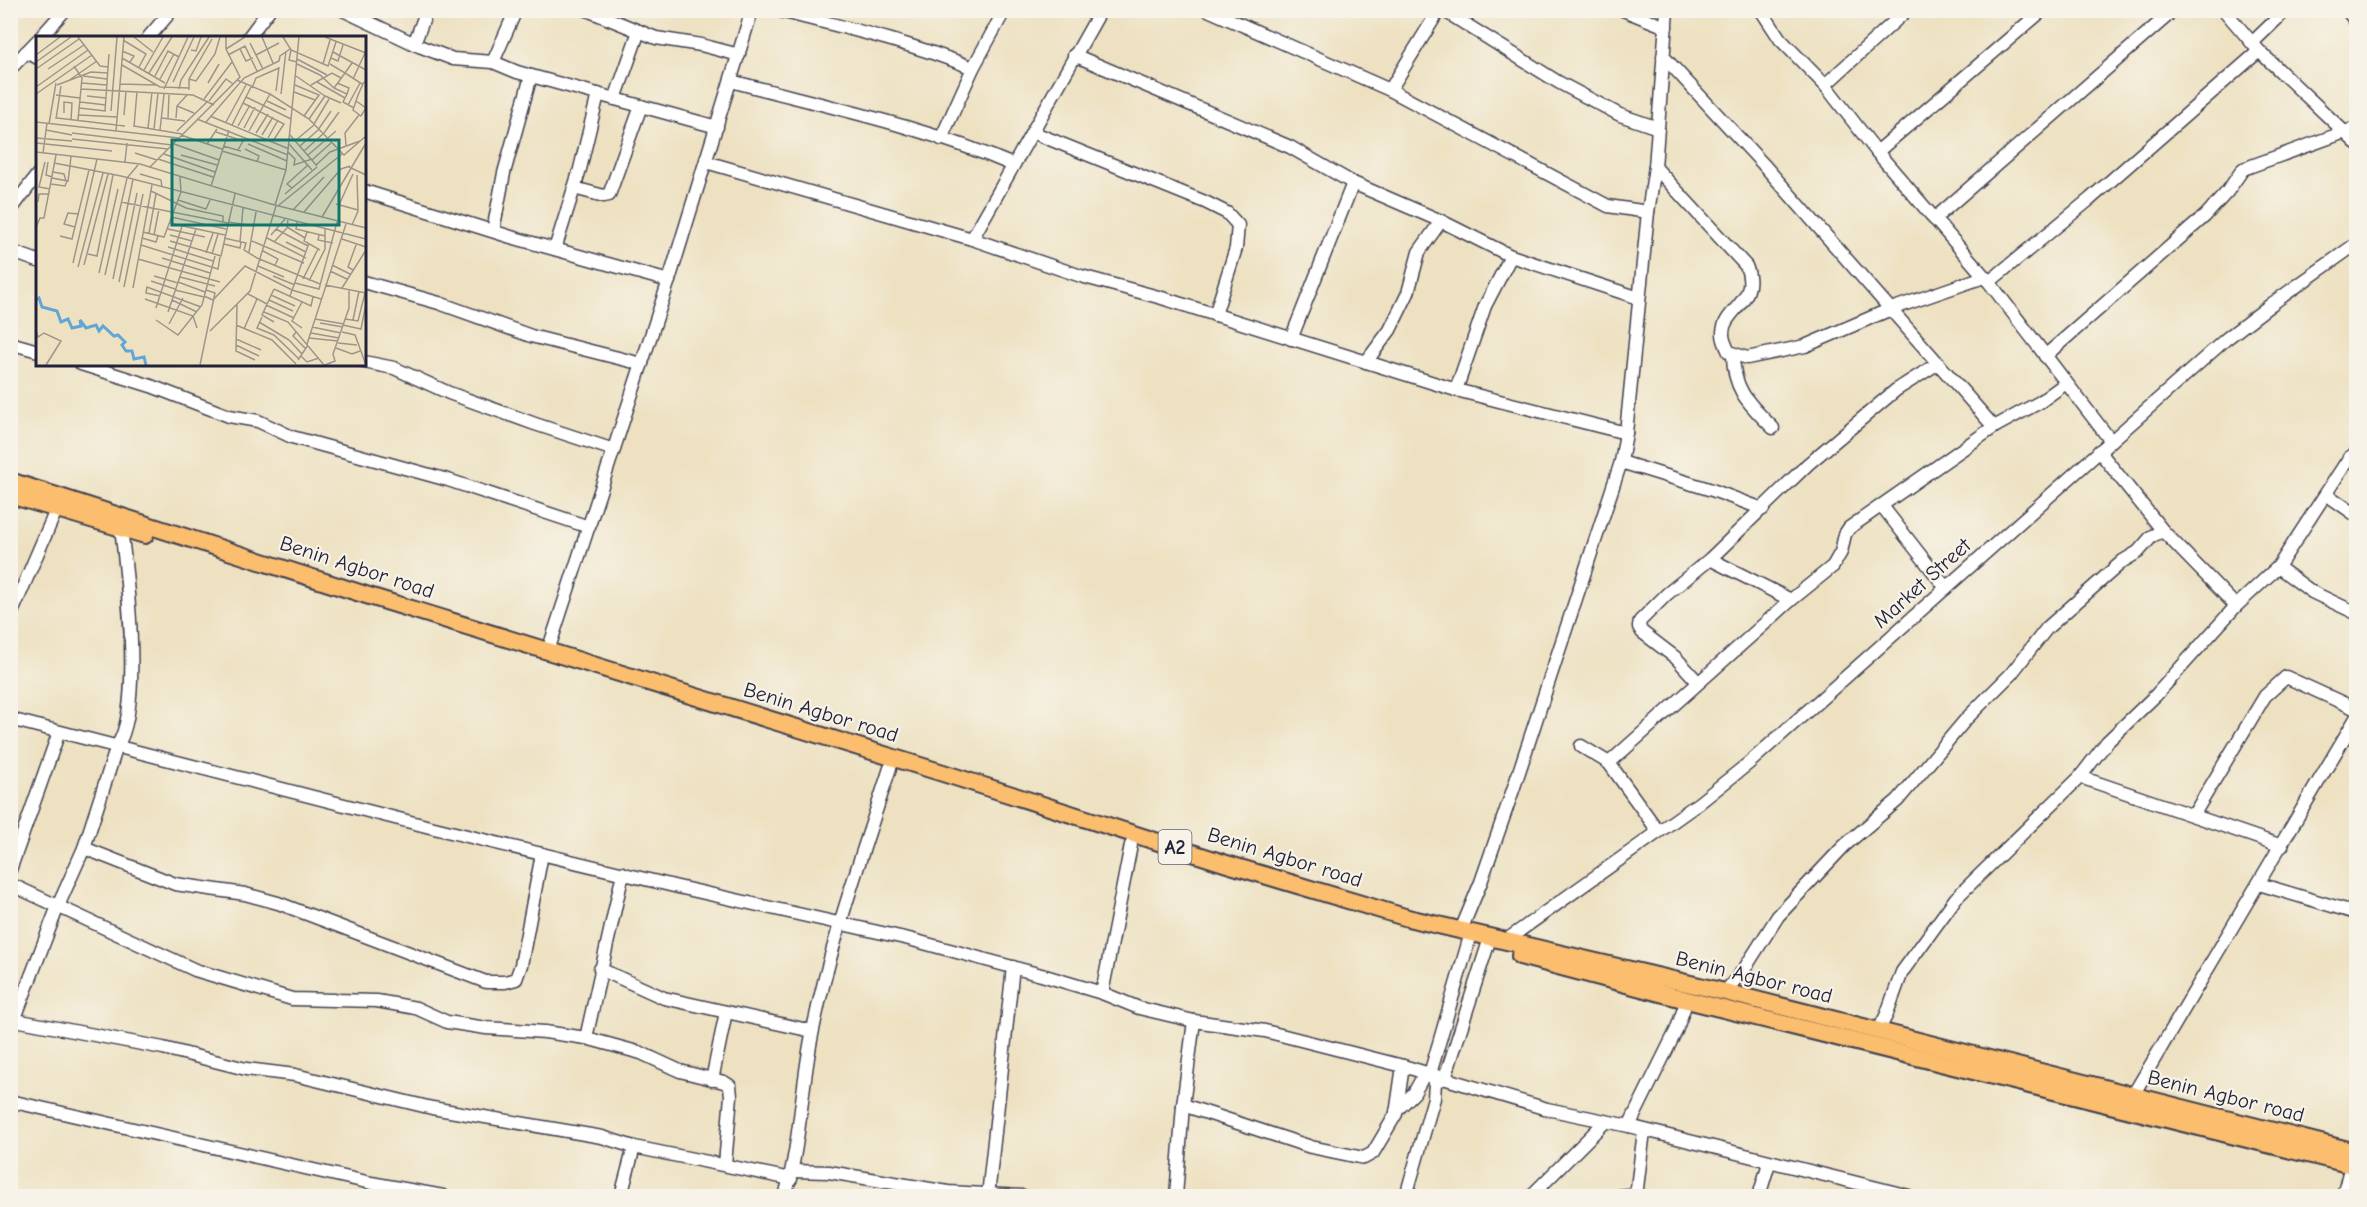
<svg xmlns="http://www.w3.org/2000/svg" width="2367" height="1207" viewBox="0 0 2367 1207" font-family="'Comic Neue',sans-serif">
<style>
.lines{fill:none;stroke-linecap:round;stroke-linejoin:round}
.minor-casing{stroke:#403f4f;stroke-width:15}
.highway-casing{stroke:#403f4f;stroke-width:20}
.minor{stroke:#fff;stroke-width:12}
.highway{stroke:#fbbd6e;stroke-width:16}
.labels{text-anchor:middle;stroke-width:4.5;stroke-linejoin:round;paint-order:stroke}
.shield{fill:#f7f3e8;stroke:#62616f;stroke-width:1.5}
.shield-label{font-size:20px;font-weight:bold;fill:#22223b}
.street-label{font-size:21px;fill:#22223b;stroke:#f7f3e8}
.inset-river{fill:none;stroke:#62a6d7;stroke-width:3}
.inset-road{fill:none;stroke:#9c958b;stroke-width:1.5}
.view{fill:#0f766e;fill-opacity:0.15;stroke:#0f766e;stroke-width:3}
.inset-edge{fill:none;stroke:#22223b;stroke-width:3}
</style>
<rect width="100%" height="100%" fill="#f7f3e8"/>
<filter id="ink" filterUnits="userSpaceOnUse"><feTurbulence type="fractalNoise" baseFrequency=".0167" numOctaves="2"/><feDisplacementMap in="SourceGraphic" scale="12" xChannelSelector="R" yChannelSelector="G"/><feConvolveMatrix kernelMatrix="1 2 1 2 8 2 1 2 1" color-interpolation-filters="sRGB"/></filter>
<filter id="wash" filterUnits="userSpaceOnUse"><feTurbulence type="fractalNoise" baseFrequency=".008" numOctaves="4" result="noise"/><feDisplacementMap in="SourceGraphic" scale="24" xChannelSelector="R" yChannelSelector="G"/><feGaussianBlur stdDeviation="1.35" result="paint"/><feColorMatrix in="noise" values="0 0 0 0 0 0 0 0 0 0 0 0 0 0 0 0 0 1.4 0 .05"/><feComposite in="paint" operator="in"/></filter>
<g filter="url(#wash)">
<rect width="100%" height="100%" fill="#ede1c1"/>
</g>
<g filter="url(#ink)">
<g class="lines">
<defs>
<g id="minor">
<path d="M343,10l76,36 34,13 40,3 24,10 200,55"/>
<path d="M587,10l69,28 45,7 38,10"/>
<path d="M776,10c67,17 133,32 197,58"/>
<path d="M1208,10l182,80 218,116 40,6"/>
<path d="M1443,10l115,72 62,33 38,13"/>
<path d="M1623,10l43,17"/>
<path d="M1761,10l19,29 45,46 52,67 112,130 122,159"/>
<path d="M2224,10l35,41 97,92"/>
<path d="M2347,10l9,12"/>
<path d="M40,38l25,-28"/>
<path d="M148,38l24,-28"/>
<path d="M248,38l21,-28"/>
<path d="M2252,43l34,-33"/>
<path d="M414,44l13,-34"/>
<path d="M26,52l12,6"/>
<path d="M1074,55l216,92 63,36 88,38 70,35 128,42"/>
<path d="M1663,56l100,108 231,263"/>
<path d="M493,62l23,-52"/>
<path d="M10,69l28,-29"/>
<path d="M731,81c94,25 192,45 282,84"/>
<path d="M1825,85l82,-75"/>
<path d="M1390,90l49,-80"/>
<path d="M615,99l24,-68"/>
<path d="M1032,132l173,70 22,11 11,12 -2,23 -21,67"/>
<path d="M941,139l32,-71 29,-53 -8,-5"/>
<path d="M1877,152l166,-142"/>
<path d="M706,162l266,77 109,37 81,22 294,92 170,43"/>
<path d="M1655,167l91,99c15,35 -24,44 -23,68 0,6 3,12 6,18l18,6 58,-12 86,-37 93,-32"/>
<path d="M574,188l30,8 5,-1 32,-89"/>
<path d="M364,191l147,46 158,44"/>
<path d="M10,211l28,-37"/>
<path d="M1934,219l240,-209"/>
<path d="M493,231l11,-58 27,-97"/>
<path d="M972,239l129,-229"/>
<path d="M555,249l25,-80 18,-75"/>
<path d="M10,251l28,10"/>
<path d="M364,282l75,21 92,33 111,28"/>
<path d="M1989,282l101,-83 169,-148"/>
<path d="M1291,339l62,-156"/>
<path d="M10,343l28,8"/>
<path d="M1733,354c0,36 16,50 40,74"/>
<path d="M2045,356l160,-140 22,-24 16,-23 113,-41"/>
<path d="M364,362l30,6 55,25 86,31 79,26"/>
<path d="M1366,362l24,-32 18,-37 11,-41 22,-31"/>
<path d="M81,364l70,22 78,30 29,5 34,16 156,43 141,47"/>
<path d="M1456,390l29,-84 26,-50"/>
<path d="M2099,451l64,80 73,75"/>
<path d="M1621,462l91,28 51,19"/>
<path d="M2326,494l30,21"/>
<path d="M1882,506l64,82"/>
<path d="M1710,559l81,41"/>
<path d="M2278,567l34,25 44,21"/>
<path d="M10,617l47,-109"/>
<path d="M548,651l123,-377 81,-264"/>
<path d="M1698,682l-22,-24 -34,-26 -3,-5 1,-6 27,-27 43,-35 98,-95 88,-74 41,-26"/>
<path d="M10,719l420,108 248,60 231,52 136,37 57,17 37,15 55,13 71,10 138,35 144,43 82,17 280,70"/>
<path d="M1581,746l28,17 49,68"/>
<path d="M1609,763l182,-163 42,-34 8,-14 4,-18 4,-6 145,-101 46,-25 26,-19"/>
<path d="M2080,777l202,69"/>
<path d="M2194,814l71,-118 21,-19 70,32"/>
<path d="M84,848l91,36 70,10 33,9 208,79h19l11,-3 5,-14 21,-111"/>
<path d="M10,870l49,-138"/>
<path d="M10,884l185,86 97,29 85,2 39,7 31,14 39,6 59,4 41,6 55,15 39,18 44,11 6,4 1,10 -6,68"/>
<path d="M2259,884l97,29"/>
<path d="M1461,930l20,-48 33,-95 107,-325 5,-29 22,-221 7,-45 12,-157"/>
<path d="M1505,941l194,-138 50,-40 477,-424 47,-36 83,-59"/>
<path d="M600,969l64,29 148,33"/>
<path d="M1725,992l20,-24 33,-52 66,-70 54,-46 69,-82 44,-44 36,-46 76,-67 15,-9 14,-16 11,-5"/>
<path d="M1102,993l29,-148"/>
<path d="M10,1019l153,29 83,21 49,6 137,33 170,29 32,10 157,32"/>
<path d="M10,1031l48,-125 26,-58 33,-102c26,-38 10,-169 4,-218"/>
<path d="M1878,1031l8,-15 16,-44 54,-74 124,-121 27,-35 49,-47 80,-89 42,-39 71,-109 7,-5"/>
<path d="M586,1038l37,-165"/>
<path d="M712,1080l14,-68"/>
<path d="M1439,1080l6,-2 45,-140"/>
<path d="M2133,1095l223,-377"/>
<path d="M10,1101l361,82 72,13"/>
<path d="M1183,1105l128,42 53,11 9,-5 23,-39 7,-48"/>
<path d="M1396,1111l18,-18 11,-20"/>
<path d="M1629,1126l47,-95 11,-31"/>
<path d="M792,1171l37,1 119,20 74,4"/>
<path d="M621,1196l13,-49"/>
<path d="M785,1196c16,-54 16,-111 28,-166 18,-89 49,-175 77,-262"/>
<path d="M988,1196l25,-229"/>
<path d="M1176,1196l7,-91 11,-84"/>
<path d="M1406,1196l28,-98 1,-16 -5,-8 41,-141"/>
<path d="M1531,1196l74,-74"/>
<path d="M1619,1196l17,-2"/>
<path d="M1636,1196l8,-65"/>
<path d="M1759,1196l10,-33"/>
<path d="M2343,1196l8,-31"/>
</g>
<g id="highway">
<path d="M10,481l356,114 577,178 284,91 181,54 317,74 631,160"/>
<path d="M10,495l135,40"/>
<path d="M1520,956l167,44 669,166"/>
</g>
</defs>
<!-- minor casing -->
<use href="#minor" class="minor-casing"/>
<!-- highway casing -->
<use href="#highway" class="highway-casing"/>
<!-- minor -->
<use href="#minor" class="minor"/>
<!-- highway -->
<use href="#highway" class="highway"/>
</g>
</g>
<g class="labels">
<!-- shield labels -->
<rect class="shield" x="1158.5" y="830" width="33" height="34" rx="4.5"/>
<g class="shield-label">
<text x="1175" y="854">A2</text>
</g>
<!-- street labels -->
<g class="street-label">
<text transform="translate(357 567) rotate(18)" y="7">Benin Agbor road</text>
<text transform="translate(1922 583) rotate(-42)" y="7">Market Street</text>
<text transform="translate(821 712) rotate(17)" y="7">Benin Agbor road</text>
<text transform="translate(1285 857) rotate(17)" y="7">Benin Agbor road</text>
<text transform="translate(1754 977) rotate(14)" y="7">Benin Agbor road</text>
<text transform="translate(2226 1096) rotate(14)" y="7">Benin Agbor road</text>
</g>
</g>
<!-- overview -->
<g transform="translate(36 36)">
<rect width="330" height="330" fill="#ede1c1"/>
<path class="inset-river" d="M0,264l3,-2 3,9 15,4 4,11 7,-3 4,9 9,-2 -1,-6 6,8 10,-3 3,6 4,-5 11,10 4,-1 7,7 -3,3 4,6h6l2,8 10,-2 2,8"/>
<path class="inset-road" d="M42,1l22,29 8,1M98,1l19,15M226,1l11,26M247,1l8,13 37,16 8,-24M289,1l41,16M87,4l23,14 -7,13M214,7l13,26M190,13l19,-12M204,13l6,12 7,-3M155,14l5,1 5,-14M255,14l-2,10 8,2M86,15l12,5 -4,6M297,16l33,18M0,19l24,-18M192,19l17,-9 12,25M220,19l23,-12M86,22l43,25M295,22l7,3 5,-16M261,23l30,16M0,26l35,-25M261,28l23,11 14,13M287,28l7,-24M294,28l15,9 7,-10M86,29l38,22 29,1M38,30l8,12 -4,42M0,33l43,-30M12,33l36,-24M108,34l19,-33M113,37l23,-36M309,37l17,11 4,-3M47,40l24,3M119,40l13,-25 11,6M260,40l29,20M124,43l14,-25M153,43l7,2 19,-27 5,-17M317,43l12,-26M201,44l33,14 39,25 35,36 22,-19M32,45l29,-20M137,46l21,-45M281,46l28,16M46,47l25,2M172,47l11,-19M301,47l12,5 -2,6M84,48l37,1M21,49l34,-13 17,1M259,49l24,10 -15,21M275,49l21,-12 9,5M0,51l52,-37M216,52l4,-10 23,-10M298,52l13,6 -4,8 11,6M298,52l11,-15M45,53l112,6 21,10M128,53l24,-52M143,53l2,-9 28,-43M153,54v-11l23,-40M240,55l3,-24M258,56l21,8M0,58l56,-39M245,58l5,-43M20,59l24,3M51,60l19,2M210,61l45,22M168,63l28,-37M173,65l17,-22 7,5M231,65l19,9M320,65l10,7 -5,8 -8,-6 5,-15 5,-11M44,66l26,3M207,67l41,21 -11,17M312,69l12,-22M141,70l17,7M43,72l27,3M69,75l4,-57M75,75l6,-74M28,77v-11l8,1 -1,17M43,79l38,2M88,79l2,-24M174,80l79,33M21,82l68,8M126,82l23,3M132,82l1,-23M140,82l1,-12 10,-11M20,83l5,-33M161,83l91,36M273,83l16,-23 16,7M0,86l143,16M170,86l38,-44 35,-17 1,-5 10,-7M190,86l20,-37M13,88l7,-41M278,88l15,-25M196,89l19,-38M98,90l48,8M202,90l12,-21M98,91l3,-36M112,92l4,-36M208,92l11,-21M118,93l4,-36M10,94l26,5M124,94l4,-36M80,95l8,-94M141,95l31,-30M213,95l21,-37M180,96l27,9 -5,9M36,97l100,12M220,97l12,-19M145,99l41,14M226,99l11,-18M254,99l27,31M0,102l36,3M232,102l10,-18M36,103l96,10M260,104l18,-15M0,107l76,8M138,108l45,16M171,108l10,-15M212,108l39,17M253,108l23,26M310,109l-1,-12 14,-18M187,110l18,5M264,110l18,-16 13,-19M209,113l14,7 -2,6M186,115l64,19M268,115l20,-18 15,-21M0,116l104,12 131,40 95,24M252,116l7,7 -1,6 18,-6M7,117l4,-30M99,117l22,7M128,118l51,18M145,119l36,10M272,119l28,-24M122,123l55,18M276,124l19,-17M9,126l-6,25 11,2M12,126l-2,13 6,2M89,126l2,-19M18,127l16,3 1,-10M280,129l14,-13 30,-11M114,131l90,-90 -14,-28v-12M313,131l17,8M17,136l11,2 2,7M104,138l21,6 1,7M16,142l16,3 2,-15 51,10 245,63M15,148l14,2 2,-5M175,150l18,-56M256,152l-5,-4 21,-19M115,155l35,17 37,8v6M249,158l32,-27M142,164l28,9 4,-9M2,166l1,-8h10M85,166l107,21M300,168l22,6M239,169l11,-35 13,-133M243,169l63,-51M303,169l14,-31M257,174l31,-33M268,176l37,-43 9,-3M135,181l55,12M286,181l44,-74M192,186l27,4M261,186l-1,7 29,7M133,187l56,12M316,189l6,-14 -1,-36M0,191l4,-9h4l12,-63M39,191l-11,-3 4,-11 11,1M251,191l18,11M132,193l37,8M240,193l32,17M107,196l21,5 17,-45 -1,-15M271,196l-3,9 16,9M113,197l7,-39M118,199l5,-26M134,199l22,6M235,199l14,-16M283,199l-1,5 15,3M24,200l12,3 17,-69M106,202l14,4 2,-6M188,202l22,5 -2,7 13,8 63,26M231,202l39,20M306,203l24,8M134,205l51,15 14,-62M216,205l52,22M204,206l3,-34M238,206l13,-14 1,-9M250,206l20,10M188,208l16,4 1,-6M105,209l77,24 2,-12M132,211l45,14M227,215l15,8 -3,6M213,216l7,-40M170,217l7,-20M52,218l9,2 16,-81M176,218l6,-20M126,222l48,15M102,223l82,23M37,227l24,-104M48,229l24,-91M296,229l18,9M222,230l26,11M42,231l25,-94M317,234l-5,-3 8,-22M294,235l17,8M63,237l19,-84M69,239l22,-97 11,-13M118,240l24,7M237,240l22,9M144,241l35,9M77,243l20,-100M267,243l15,-30M115,245l24,8M273,245l16,-32v-20M83,246l18,-89M142,246l27,10M259,247l24,6 18,-67M289,249l41,8M88,251l19,-93M97,252l19,-103M306,252l24,-38M238,253l37,17 2,-9M139,254l29,7M256,254l29,9M212,258l19,10M235,259l24,11M124,260l-14,-3 1,-6 54,20M168,260l9,4 32,-34 47,24M254,260l19,-53M109,263l48,17 4,12M136,264l25,12M233,264l24,11M266,266l-10,19 10,7M201,269l-1,46 19,9M230,269l28,13M120,272l26,-82M132,276l28,-83M228,276l24,10 36,43M226,281l-5,11 17,7 25,24M279,283l29,5M309,283l13,2 7,-28M120,284l22,15 24,-30 13,-49M317,284l6,-29M223,286l30,18M238,286l-12,-7 12,-26M284,287l23,4M133,288l14,-26M200,289l36,15 24,24M307,289l18,4 5,-25M276,291l29,6M208,293l13,-30M0,294l2,7 6,-4 17,8 -15,24M174,295l40,-40 26,-85M260,296l-3,4 12,12M306,296l13,3 11,30M275,297l28,5M273,302l29,3M200,303l25,11M253,304l13,14M302,307l19,2M271,308l39,-120M200,309l23,11M300,312l16,6 8,-3M265,320l6,6 12,-4M262,324l10,-15M164,329l15,-72 -9,-3M289,329l10,-4 -2,-7 16,-46v-18"/>
<path class="view" d="M136,104h167v85h-167z"/>
<rect width="330" height="330" class="inset-edge"/>
</g>
<!-- margin -->
<rect width="2367" height="1207" fill="none" stroke="#f7f3e8" stroke-width="36"/>
</svg>
